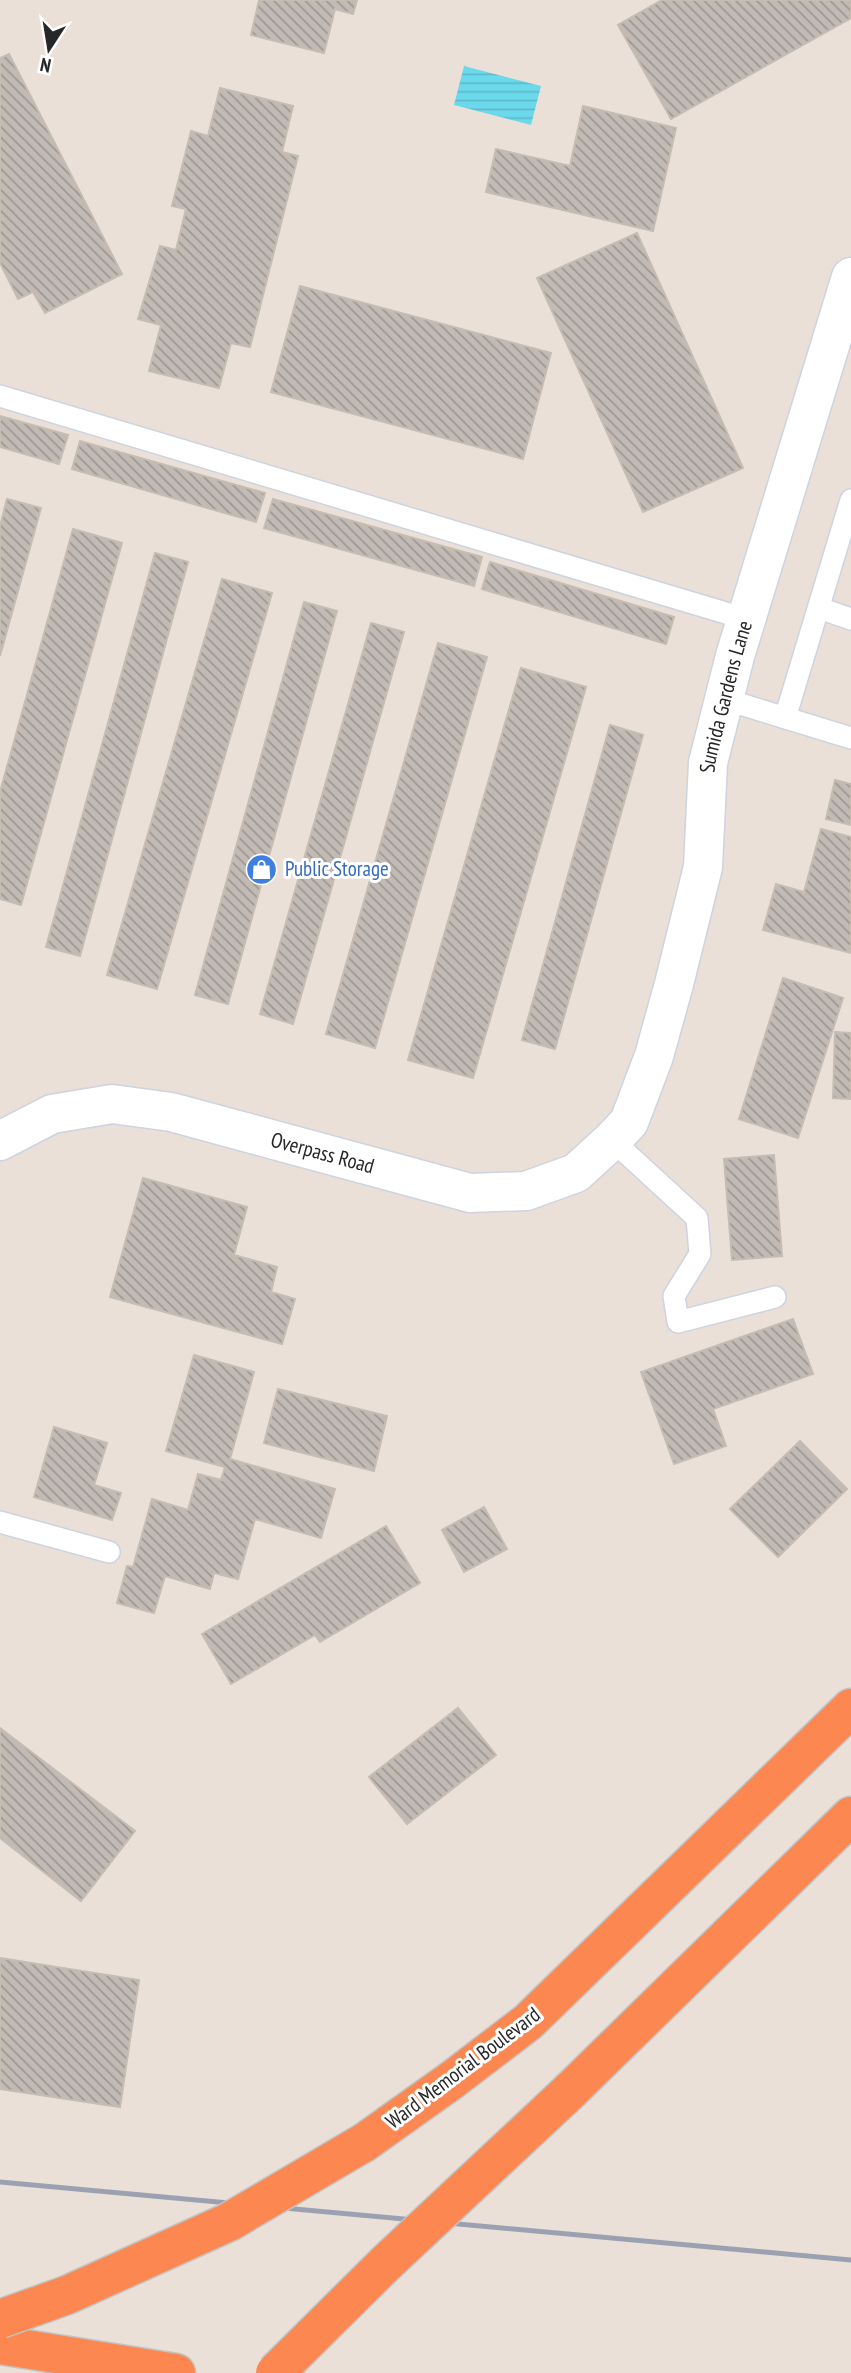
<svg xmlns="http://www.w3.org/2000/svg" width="851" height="2373" viewBox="0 0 851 2373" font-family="'PT Sans Narrow',sans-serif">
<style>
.water{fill:url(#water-rules)}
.building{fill:url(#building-back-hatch);stroke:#c5bcb2;stroke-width:2}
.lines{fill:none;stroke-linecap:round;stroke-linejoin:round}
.service-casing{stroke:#ced3e0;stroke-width:24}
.minor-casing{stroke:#ced3e0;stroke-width:41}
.motorway-casing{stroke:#c3c3c3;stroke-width:41}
.service{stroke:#fff;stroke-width:21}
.minor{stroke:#fff;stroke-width:38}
.motorway{stroke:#fc8751;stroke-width:38}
.rail{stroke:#9ca1b2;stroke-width:5}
.motorway-bridge-casing{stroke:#c3c3c3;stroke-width:41;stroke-linecap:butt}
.motorway-bridge{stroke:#fc8751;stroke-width:38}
.labels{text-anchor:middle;stroke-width:6;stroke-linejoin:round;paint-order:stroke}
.street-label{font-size:21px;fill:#272727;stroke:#fff}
.shop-label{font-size:21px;fill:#366cbe;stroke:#fff;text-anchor:start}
</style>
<defs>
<pattern id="water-rules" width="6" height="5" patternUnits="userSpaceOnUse" patternTransform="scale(1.75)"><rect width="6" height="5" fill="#6bd9ec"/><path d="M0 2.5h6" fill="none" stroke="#5dbaca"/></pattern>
<pattern id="building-back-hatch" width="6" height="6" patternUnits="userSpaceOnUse" patternTransform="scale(1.75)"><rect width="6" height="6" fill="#c2bab5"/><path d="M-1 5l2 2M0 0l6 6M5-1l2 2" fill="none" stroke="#9e9793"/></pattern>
</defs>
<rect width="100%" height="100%" fill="#eae0d8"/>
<!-- water -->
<path class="water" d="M464,66l77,20 -10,39 -77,-20z"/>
<!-- building -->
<g class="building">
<path d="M259,0h98l-4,14 -18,-5 -11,44 -73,-18z"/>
<path d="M662,0h189v18l-180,101 -53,-94z"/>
<path d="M9,54l113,220 -77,39 -12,-21 -15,7 -18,-36v-205z"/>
<path d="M220,88l73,18 -11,46 16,4 -48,191 -19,-4 -12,45 -70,-17 12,-46 -23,-6 22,-73 16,4 10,-41 -14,-3 19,-75 17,5z"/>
<path d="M583,106l93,22 -23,103 -167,-39 10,-43 74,17z"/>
<path d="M637,233l106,235 -100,44 -106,-234z"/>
<path d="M300,286l251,67 -28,106 -252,-67z"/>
<path d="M0,416l68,19 -9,29 -59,-17z"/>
<path d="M80,441l185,52 -9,29 -184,-53z"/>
<path d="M7,499l34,9 -41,148v-130z"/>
<path d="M273,499l209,58 -8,29 -210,-58z"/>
<path d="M73,529l49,14 -101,362 -21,-6v-107z"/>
<path d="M155,553l33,9 -108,394 -34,-9z"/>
<path d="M490,562l184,55 -8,27 -184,-55z"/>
<path d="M222,579l50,14 -115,396 -50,-14z"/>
<path d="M304,602l33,9 -109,393 -33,-9z"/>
<path d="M371,623l33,9 -111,392 -33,-10z"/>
<path d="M438,643l49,14 -112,391 -49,-14z"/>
<path d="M521,668l65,19 -113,391 -65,-18z"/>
<path d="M610,725l33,10 -88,314 -33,-9z"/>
<path d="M835,780l16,4v41l-25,-6z"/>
<path d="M821,829l30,8v116l-88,-23 13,-46 28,8z"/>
<path d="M783,978l60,20 -45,140 -59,-19z"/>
<path d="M835,1032l16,1v66l-18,-1z"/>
<path d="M774,1155l8,101 -50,4 -8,-101z"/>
<path d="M143,1178l104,29 -13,48 43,12 -6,25 24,7 -13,45 -172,-47z"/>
<path d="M793,1319l20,55 -100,35 13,37 -52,18 -33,-92z"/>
<path d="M194,1355l60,17 -24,87 105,30 -14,49 -66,-19 -17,60 -24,-6 -4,16 -45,-13 -11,37 -37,-10 10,-37 6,1 19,-68 36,11 10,-36 23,6 4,-13 -59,-16z"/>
<path d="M278,1389l109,27 -13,55 -110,-28z"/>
<path d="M54,1427l53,16 -13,42 27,8 -9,27 -78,-23z"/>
<path d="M800,1441l47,48 -69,68 -48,-48z"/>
<path d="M484,1507l23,42 -43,23 -22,-42z"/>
<path d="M386,1526l34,57 -100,59 -5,-7 -84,49 -29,-50z"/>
<path d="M458,1708l38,47 -89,69 -38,-47z"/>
<path d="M0,1728l135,103 -54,70 -81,-63z"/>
<path d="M0,1958l139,22 -19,127 -120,-18z"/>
</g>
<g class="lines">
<defs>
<g id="service">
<path d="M0,396l746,223"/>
<path d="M819,608l32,11"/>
<path d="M724,699l127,39"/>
<path d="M785,718l66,-218"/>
<path d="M612,1140l85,78 3,36 -26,42 4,26 97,-25"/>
<path d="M0,1522l109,30"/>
</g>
<g id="minor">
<path id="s1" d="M0,1141l52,-27 60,-10 59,8 299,81 56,-2 50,-18 36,-33 17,-18 25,-66 20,-72 29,-117 5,-104 27,-107 116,-379"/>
</g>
<g id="motorway">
<path d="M452,2080l76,-58 323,-314"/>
<path d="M571,2090l280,-274"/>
<path d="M0,2345l176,28"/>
</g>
</defs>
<!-- service casing -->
<use href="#service" class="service-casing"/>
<!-- minor casing -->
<use href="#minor" class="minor-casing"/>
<!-- motorway casing -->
<use href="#motorway" class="motorway-casing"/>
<!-- service -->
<use href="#service" class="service"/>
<!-- minor -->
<use href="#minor" class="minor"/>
<!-- motorway -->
<use href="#motorway" class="motorway"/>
<!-- rail -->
<path class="rail" d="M0,2182l851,78"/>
<defs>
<g id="motorway-bridge">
<path d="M0,2319l67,-24 162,-73 136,-80 87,-62"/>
<path d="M275,2373l110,-109 186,-174"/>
</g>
</defs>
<!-- motorway-bridge casing -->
<use href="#motorway-bridge" class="motorway-bridge-casing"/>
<!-- motorway-bridge -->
<use href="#motorway-bridge" class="motorway-bridge"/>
</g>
<!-- icons -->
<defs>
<symbol id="shop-disc" viewBox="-11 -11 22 22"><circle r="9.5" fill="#3f7fe0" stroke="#fff"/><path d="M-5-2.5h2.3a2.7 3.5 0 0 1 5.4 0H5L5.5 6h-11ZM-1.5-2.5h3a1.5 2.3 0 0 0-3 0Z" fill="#fff"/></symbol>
</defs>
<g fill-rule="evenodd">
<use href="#shop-disc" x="244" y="852" width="35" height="35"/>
</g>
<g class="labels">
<!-- street labels -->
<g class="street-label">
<text dy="7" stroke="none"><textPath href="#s1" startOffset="1110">Sumida Gardens Lane</textPath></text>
<text dy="7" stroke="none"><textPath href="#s1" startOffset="336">Overpass Road</textPath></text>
<text transform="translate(463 2068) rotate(-37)" y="7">Ward Memorial Boulevard</text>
</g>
<!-- shop labels -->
<g class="shop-label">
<text x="285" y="876">Public Storage</text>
</g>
</g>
<!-- north arrow -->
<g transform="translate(49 49) rotate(192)" stroke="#ffffff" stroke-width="5" paint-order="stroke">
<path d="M0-5L12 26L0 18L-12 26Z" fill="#272727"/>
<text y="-10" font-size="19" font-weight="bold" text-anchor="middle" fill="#272727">N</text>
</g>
</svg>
